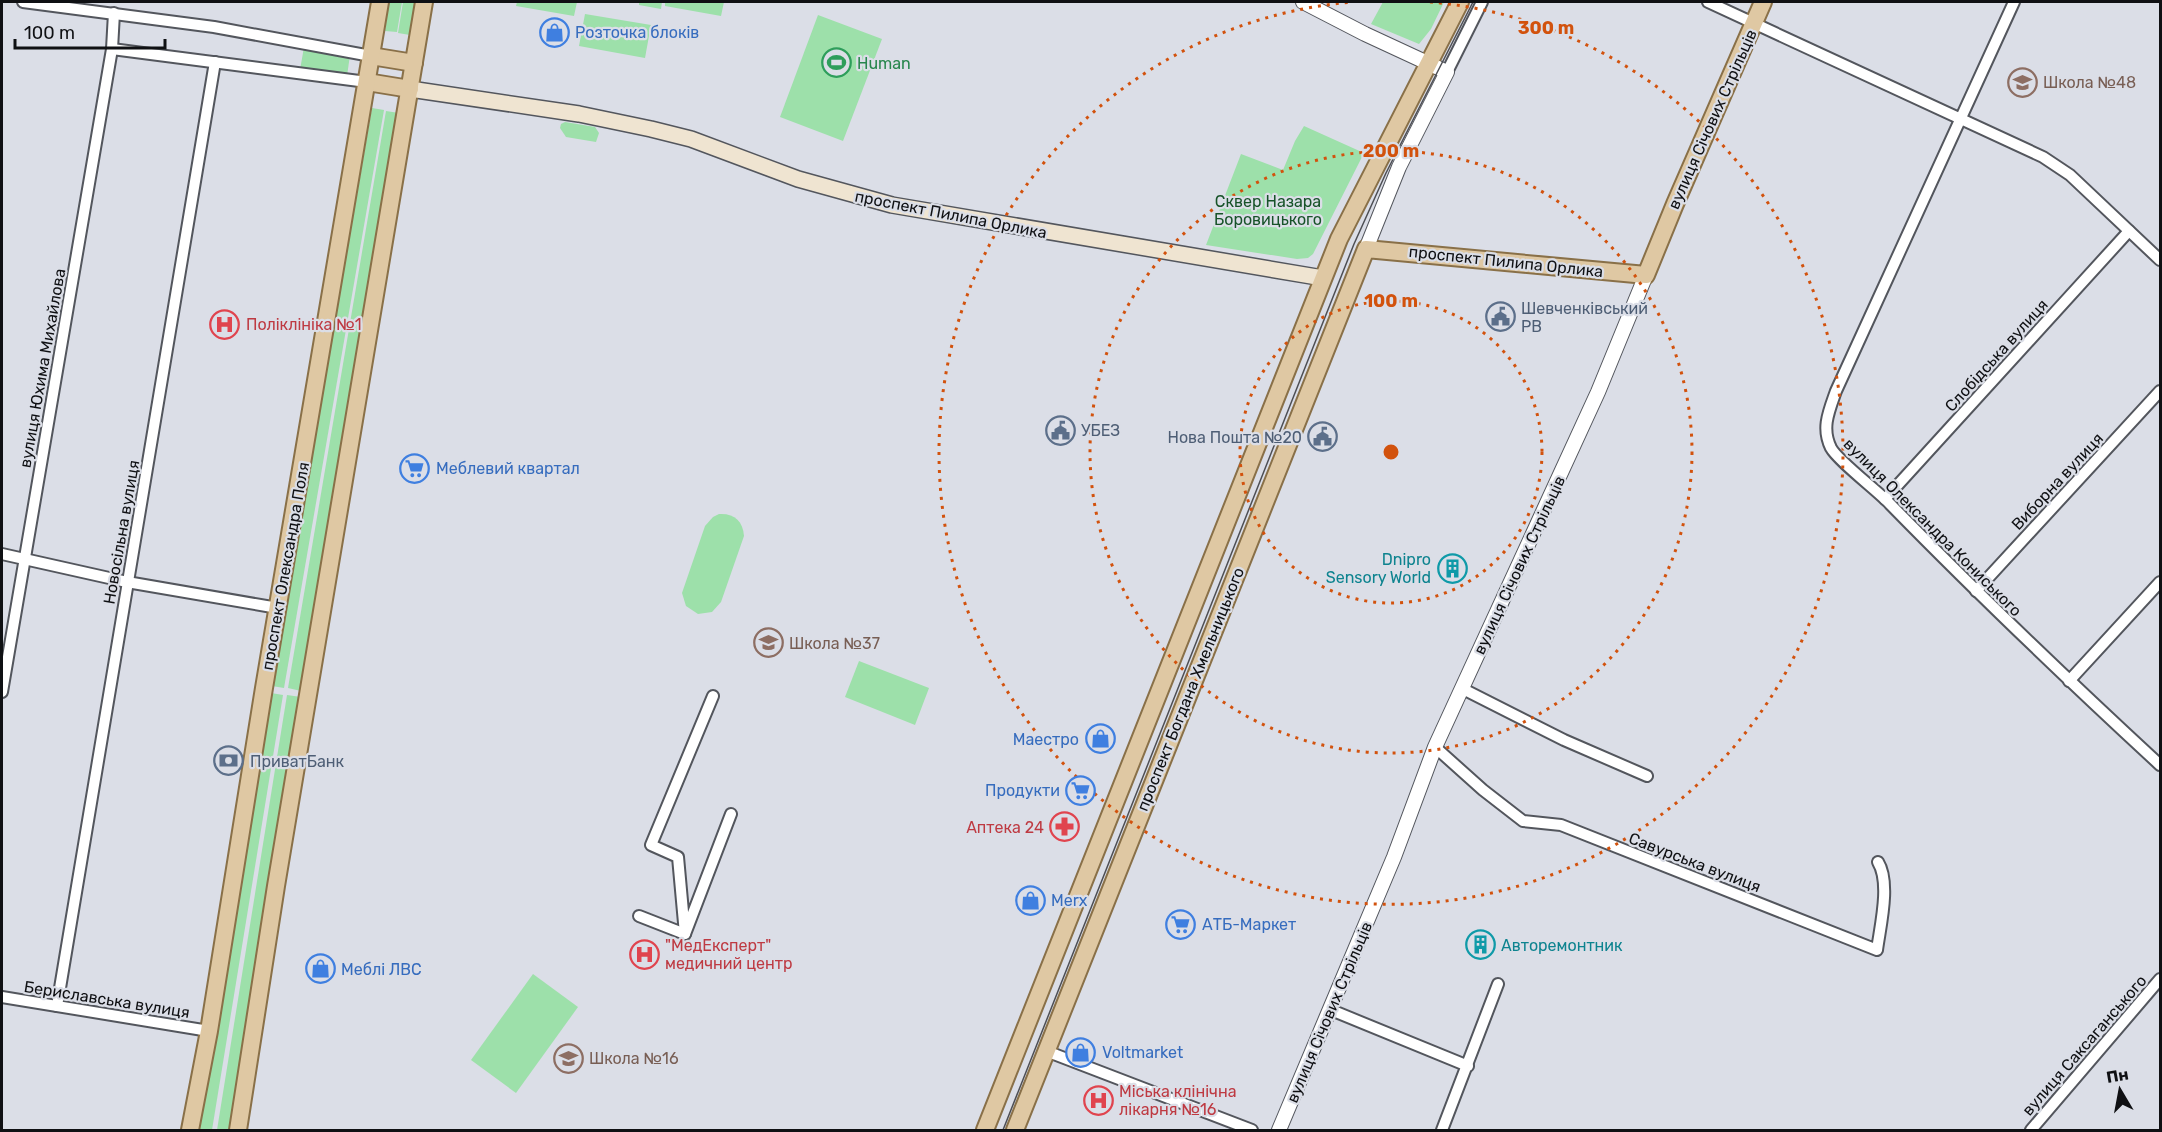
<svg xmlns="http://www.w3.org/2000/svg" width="2162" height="1132" viewBox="0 0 2162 1132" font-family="Rubik,sans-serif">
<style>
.green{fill:#9de0aa}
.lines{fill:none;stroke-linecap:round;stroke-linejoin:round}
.minor-casing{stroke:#53565d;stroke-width:14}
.tertiary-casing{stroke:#53565d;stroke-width:16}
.secondary-casing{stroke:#53565d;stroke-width:18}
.primary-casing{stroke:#897048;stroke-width:20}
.minor{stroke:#fff;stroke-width:10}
.tertiary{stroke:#fff;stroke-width:14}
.secondary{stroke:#efe4d1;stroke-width:15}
.primary{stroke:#dfc8a3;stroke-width:16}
.tram{stroke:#4e4f54;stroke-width:1.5}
.ring{fill:none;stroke:#d2520d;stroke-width:3;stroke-dasharray:3 6}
.labels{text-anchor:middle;stroke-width:4.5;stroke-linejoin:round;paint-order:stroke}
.shop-label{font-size:16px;fill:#366cbe;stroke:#dbdee7;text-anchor:start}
.leisure-label{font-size:16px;fill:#27864d;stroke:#dbdee7;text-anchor:start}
.education-label{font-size:16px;fill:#785e54;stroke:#dbdee7;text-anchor:start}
.street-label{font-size:16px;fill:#0f1013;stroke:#dbdee7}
.park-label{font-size:16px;fill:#175329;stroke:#dbdee7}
.service-label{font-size:16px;fill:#4e5e75;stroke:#dbdee7;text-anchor:start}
.health-label{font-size:16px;fill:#be3a42;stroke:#dbdee7;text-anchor:start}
.culture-label{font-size:16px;fill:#0d838f;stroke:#dbdee7;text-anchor:end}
.centre{fill:#d2520d;stroke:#dbdee7;stroke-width:3}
.ring-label{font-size:18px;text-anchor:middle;font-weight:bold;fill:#d2520d;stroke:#dbdee7;stroke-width:4.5;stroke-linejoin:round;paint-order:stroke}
</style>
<rect width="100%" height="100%" fill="#dbdee7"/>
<!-- green -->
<g class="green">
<path d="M389,2h13l-5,30 -12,-1z"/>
<path d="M403,2h12l-5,33 -12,-2z"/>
<path d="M517,2h60l-3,14 -58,-10z"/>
<path d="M639,2h85l-3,14 -56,-10v-4h-3l-1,7 -22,-4z"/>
<path d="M1383,2h61l-13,27 -12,15 -48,-20z"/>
<path d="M585,14l66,11 -6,33 -66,-12z"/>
<path d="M818,15l64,24 -39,102 -63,-24z"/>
<path d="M304,47l46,8 -3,21 -47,-6z"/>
<path d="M372,108l12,2 -100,578 -12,-2z"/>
<path d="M386,111l13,2 -98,578 -13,-3z"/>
<path d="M565,122l30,5 4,6 -3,9 -30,-5 -6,-9 1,-4z"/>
<path d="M1304,126l60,27 -51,101 -5,4 -11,1 -91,-14 35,-91 42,16 12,-29z"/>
<path d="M719,514c15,-1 24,7 25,22l-23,66 -9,10 -14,2 -12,-8 -4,-13 23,-67 8,-9z"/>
<path d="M859,661l70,27 -14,37 -70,-28z"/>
<path d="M271,693l12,2 -71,435h-13z"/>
<path d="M287,695l14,2 -70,433h-14z"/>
<path d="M533,974l45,33 -62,86 -45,-33z"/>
</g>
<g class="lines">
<defs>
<g id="minor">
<path d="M23,2l191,25 157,29"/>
<path d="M1708,2l335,155 27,18 90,85"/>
<path d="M2014,2l-178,389c-7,20 -15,37 -5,57 7,13 47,43 59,56 88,90 178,176 270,261"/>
<path d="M112,49l255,33"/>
<path d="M1447,72l35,-70"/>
<path d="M1885,499l244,-268"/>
<path d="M2,554l125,28 151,26"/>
<path d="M1976,591l184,-200"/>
<path d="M2069,681l91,-99"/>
<path d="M1463,689l101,51 83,36"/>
<path d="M2,692l110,-643 2,-36"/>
<path d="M713,696l-62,149 27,12 7,77 46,-120"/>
<path d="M1435,747l48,43 40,31 38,4 316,125c3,-23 14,-67 1,-88"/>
<path d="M639,916l46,18"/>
<path d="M2,997l207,34"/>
<path d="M57,1006l158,-944"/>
<path d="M1331,1010l137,56"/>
<path d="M1046,1051l206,79"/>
<path d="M1442,1130l56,-146"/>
<path d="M2031,1130l129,-151"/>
</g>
<g id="tertiary">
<path d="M1303,2l62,32 82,38 -48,95 -33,82"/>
<path d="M1279,1130l115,-273 41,-110 163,-355 48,-117"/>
</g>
<path id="secondary" d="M410,89l169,25 72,15 40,10 107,40 94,26 431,73"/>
<g id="primary">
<path d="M371,56l43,7"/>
<path d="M367,82l43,7"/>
<path d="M190,1130l19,-99 55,-343 116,-686"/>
<path d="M238,1130l38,-244 148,-884"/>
<path d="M985,1130l354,-891 121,-237"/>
<path d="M1015,1130l351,-881 280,26 29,-71 88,-202"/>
</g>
</defs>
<!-- minor casing -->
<use href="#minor" class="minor-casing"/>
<!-- tertiary casing -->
<use href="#tertiary" class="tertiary-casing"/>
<!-- secondary casing -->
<use href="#secondary" class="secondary-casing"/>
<!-- primary casing -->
<use href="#primary" class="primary-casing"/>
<!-- minor -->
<use href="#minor" class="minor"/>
<!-- tertiary -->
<use href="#tertiary" class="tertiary"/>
<!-- secondary -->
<use href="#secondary" class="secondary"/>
<!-- primary -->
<use href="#primary" class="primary"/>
<!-- tram -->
<path class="tram" d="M1003,1130l351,-886 32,-71 87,-171"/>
</g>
<!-- distance rings -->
<g class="ring">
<circle cx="1391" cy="452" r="151"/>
<circle cx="1391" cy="452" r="301"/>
<path d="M1430 2A452 452 0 1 1 1352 2"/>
</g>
<!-- icons -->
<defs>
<symbol id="shop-ring" viewBox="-11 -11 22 22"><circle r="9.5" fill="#dbdee7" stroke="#3f7fe0" stroke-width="1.5"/><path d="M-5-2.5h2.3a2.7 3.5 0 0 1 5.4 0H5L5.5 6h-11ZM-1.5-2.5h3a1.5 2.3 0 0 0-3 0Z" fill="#3f7fe0"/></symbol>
<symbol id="stadium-ring" viewBox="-11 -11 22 22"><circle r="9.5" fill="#dbdee7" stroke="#2e9e5b" stroke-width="1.5"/><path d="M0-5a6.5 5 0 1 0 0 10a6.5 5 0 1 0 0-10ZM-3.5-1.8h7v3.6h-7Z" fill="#2e9e5b"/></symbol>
<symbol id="school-ring" viewBox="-11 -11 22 22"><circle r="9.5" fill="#dbdee7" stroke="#8d6e63" stroke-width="1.5"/><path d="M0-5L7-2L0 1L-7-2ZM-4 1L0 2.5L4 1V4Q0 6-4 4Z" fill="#8d6e63"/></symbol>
<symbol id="civic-ring" viewBox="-11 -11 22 22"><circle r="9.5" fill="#dbdee7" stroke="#5c6f8a" stroke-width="1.5"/><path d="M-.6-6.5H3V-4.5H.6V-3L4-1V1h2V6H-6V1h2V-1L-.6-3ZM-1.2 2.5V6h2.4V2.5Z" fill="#5c6f8a"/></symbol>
<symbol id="hospital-ring" viewBox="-11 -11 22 22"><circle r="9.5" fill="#dbdee7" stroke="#e0444e" stroke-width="1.5"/><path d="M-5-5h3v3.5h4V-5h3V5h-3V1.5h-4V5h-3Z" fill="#e0444e"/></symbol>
<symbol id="supermarket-ring" viewBox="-11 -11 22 22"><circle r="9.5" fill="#dbdee7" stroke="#3f7fe0" stroke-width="1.5"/><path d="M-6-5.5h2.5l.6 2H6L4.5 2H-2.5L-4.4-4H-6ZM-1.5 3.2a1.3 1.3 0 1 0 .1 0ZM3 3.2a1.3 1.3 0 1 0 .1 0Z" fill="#3f7fe0"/></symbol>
<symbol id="building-ring" viewBox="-11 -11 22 22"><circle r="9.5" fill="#dbdee7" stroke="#0f9aa8" stroke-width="1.5"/><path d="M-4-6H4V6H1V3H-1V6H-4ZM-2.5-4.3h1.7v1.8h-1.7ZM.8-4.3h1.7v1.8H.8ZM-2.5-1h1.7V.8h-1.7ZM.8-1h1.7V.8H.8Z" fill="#0f9aa8"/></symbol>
<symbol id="bank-ring" viewBox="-11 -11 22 22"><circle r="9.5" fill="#dbdee7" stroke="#5c6f8a" stroke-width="1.5"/><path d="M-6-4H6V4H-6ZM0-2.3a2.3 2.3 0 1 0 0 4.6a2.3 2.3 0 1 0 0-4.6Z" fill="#5c6f8a"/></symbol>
<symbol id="pharmacy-ring" viewBox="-11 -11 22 22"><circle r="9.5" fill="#dbdee7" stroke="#e0444e" stroke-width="1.5"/><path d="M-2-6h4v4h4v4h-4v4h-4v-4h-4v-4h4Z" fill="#e0444e"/></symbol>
</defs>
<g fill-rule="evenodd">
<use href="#shop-ring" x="538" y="16" width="33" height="33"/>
<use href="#stadium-ring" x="820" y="46" width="33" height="33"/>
<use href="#school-ring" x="2006" y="66" width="33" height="33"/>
<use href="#civic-ring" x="1484" y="300" width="33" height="33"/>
<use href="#hospital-ring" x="208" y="308" width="33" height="33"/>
<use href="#civic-ring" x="1044" y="414" width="33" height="33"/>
<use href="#civic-ring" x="1306" y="420" width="33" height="33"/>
<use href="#supermarket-ring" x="398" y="452" width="33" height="33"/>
<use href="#building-ring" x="1436" y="552" width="33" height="33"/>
<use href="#school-ring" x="752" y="626" width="33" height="33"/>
<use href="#shop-ring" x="1084" y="722" width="33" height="33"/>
<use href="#bank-ring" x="212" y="744" width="33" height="33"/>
<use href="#supermarket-ring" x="1064" y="774" width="33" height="33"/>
<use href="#pharmacy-ring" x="1048" y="810" width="33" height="33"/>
<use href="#shop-ring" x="1014" y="884" width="33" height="33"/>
<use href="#supermarket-ring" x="1164" y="908" width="33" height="33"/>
<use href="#building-ring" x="1464" y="928" width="33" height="33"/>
<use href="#hospital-ring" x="628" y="938" width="33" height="33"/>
<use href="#shop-ring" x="304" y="952" width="33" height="33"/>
<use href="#shop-ring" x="1064" y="1036" width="33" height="33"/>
<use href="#school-ring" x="552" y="1042" width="33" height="33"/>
<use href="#hospital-ring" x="1082" y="1084" width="33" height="33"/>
</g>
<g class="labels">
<!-- shop labels -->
<g class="shop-label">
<text x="575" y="38">Розточка блоків</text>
<text x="436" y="474">Меблевий квартал</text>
<text x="1079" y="745" text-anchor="end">Маестро</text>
<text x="1060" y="796" text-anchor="end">Продукти</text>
<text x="1051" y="906">Merx</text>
<text x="1202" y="930">АТБ-Маркет</text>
<text x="341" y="975">Меблі ЛВС</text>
<text x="1102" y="1058">Voltmarket</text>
</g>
<!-- leisure labels -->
<g class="leisure-label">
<text x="857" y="69">Human</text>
</g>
<!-- education labels -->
<g class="education-label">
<text x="2043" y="88">Школа №48</text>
<text x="789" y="649">Школа №37</text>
<text x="589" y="1064">Школа №16</text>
</g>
<!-- street labels -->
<g class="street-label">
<text transform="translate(1712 119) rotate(-66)" y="6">вулиця Січових Стрільців</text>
<text transform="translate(951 214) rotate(11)" y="6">проспект Пилипа Орлика</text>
<text transform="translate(1506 261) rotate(6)" y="6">проспект Пилипа Орлика</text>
<text transform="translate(1996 355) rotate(-48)" y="6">Слобідська вулиця</text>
<text transform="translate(42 368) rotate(-80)" y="6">вулиця Юхима Михайлова</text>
<text transform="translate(2057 481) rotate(-47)" y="6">Виборна вулиця</text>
<text transform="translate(1933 527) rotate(45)" y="6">вулиця Олександра Кониського</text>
<text transform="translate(121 532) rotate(-80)" y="6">Новосільна вулиця</text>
<text transform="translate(1519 565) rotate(-65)" y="6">вулиця Січових Стрільців</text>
<text transform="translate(285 566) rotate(-80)" y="6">проспект Олександра Поля</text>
<text transform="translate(1190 689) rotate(-68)" y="6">проспект Богдана Хмельницького</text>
<text transform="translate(1695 862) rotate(21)" y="6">Савурська вулиця</text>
<text transform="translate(107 999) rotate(9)" y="6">Бериславська вулиця</text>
<text transform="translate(1329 1012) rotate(-67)" y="6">вулиця Січових Стрільців</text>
<text transform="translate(2084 1045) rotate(-49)" y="6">вулиця Саксаганського</text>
</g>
<!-- park labels -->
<g class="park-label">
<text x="1268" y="207">Сквер Назара<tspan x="1268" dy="18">Боровицького</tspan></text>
</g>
<!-- service labels -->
<g class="service-label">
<text x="1521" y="314">Шевченківський<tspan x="1521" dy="18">РВ</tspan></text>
<text x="1081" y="436">УБЕЗ</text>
<text x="1302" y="443" text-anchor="end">Нова Пошта №20</text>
<text x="250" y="767">ПриватБанк</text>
</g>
<!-- health labels -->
<g class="health-label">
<text x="246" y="330">Поліклініка №1</text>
<text x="1044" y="833" text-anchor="end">Аптека 24</text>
<text x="665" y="951">"МедЕксперт"<tspan x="665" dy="18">медичний центр</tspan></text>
<text x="1119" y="1097">Міська клінічна<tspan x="1119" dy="18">лікарня №16</tspan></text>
</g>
<!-- culture labels -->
<g class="culture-label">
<text x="1431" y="565">Dnipro<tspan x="1431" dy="18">Sensory World</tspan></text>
<text x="1501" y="951" text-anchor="start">Авторемонтник</text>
</g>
</g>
<circle cx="1391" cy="452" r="9" class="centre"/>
<g class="ring-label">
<text x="1546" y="34">300 m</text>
<text x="1391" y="157">200 m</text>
<text x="1391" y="307">100 m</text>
</g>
<!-- border -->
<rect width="2162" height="1132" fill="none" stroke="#0f1013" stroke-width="6"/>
<!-- north arrow -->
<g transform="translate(2120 1090) rotate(350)" stroke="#dbdee7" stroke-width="4.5" paint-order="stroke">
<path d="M0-4.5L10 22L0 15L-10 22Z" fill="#0f1013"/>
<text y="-9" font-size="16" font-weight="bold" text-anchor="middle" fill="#0f1013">Пн</text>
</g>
<!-- scale -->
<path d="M15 39v9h150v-9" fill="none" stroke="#0f1013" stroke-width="3"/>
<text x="24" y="39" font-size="18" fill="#0f1013" stroke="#dbdee7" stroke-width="4.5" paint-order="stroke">100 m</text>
</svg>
